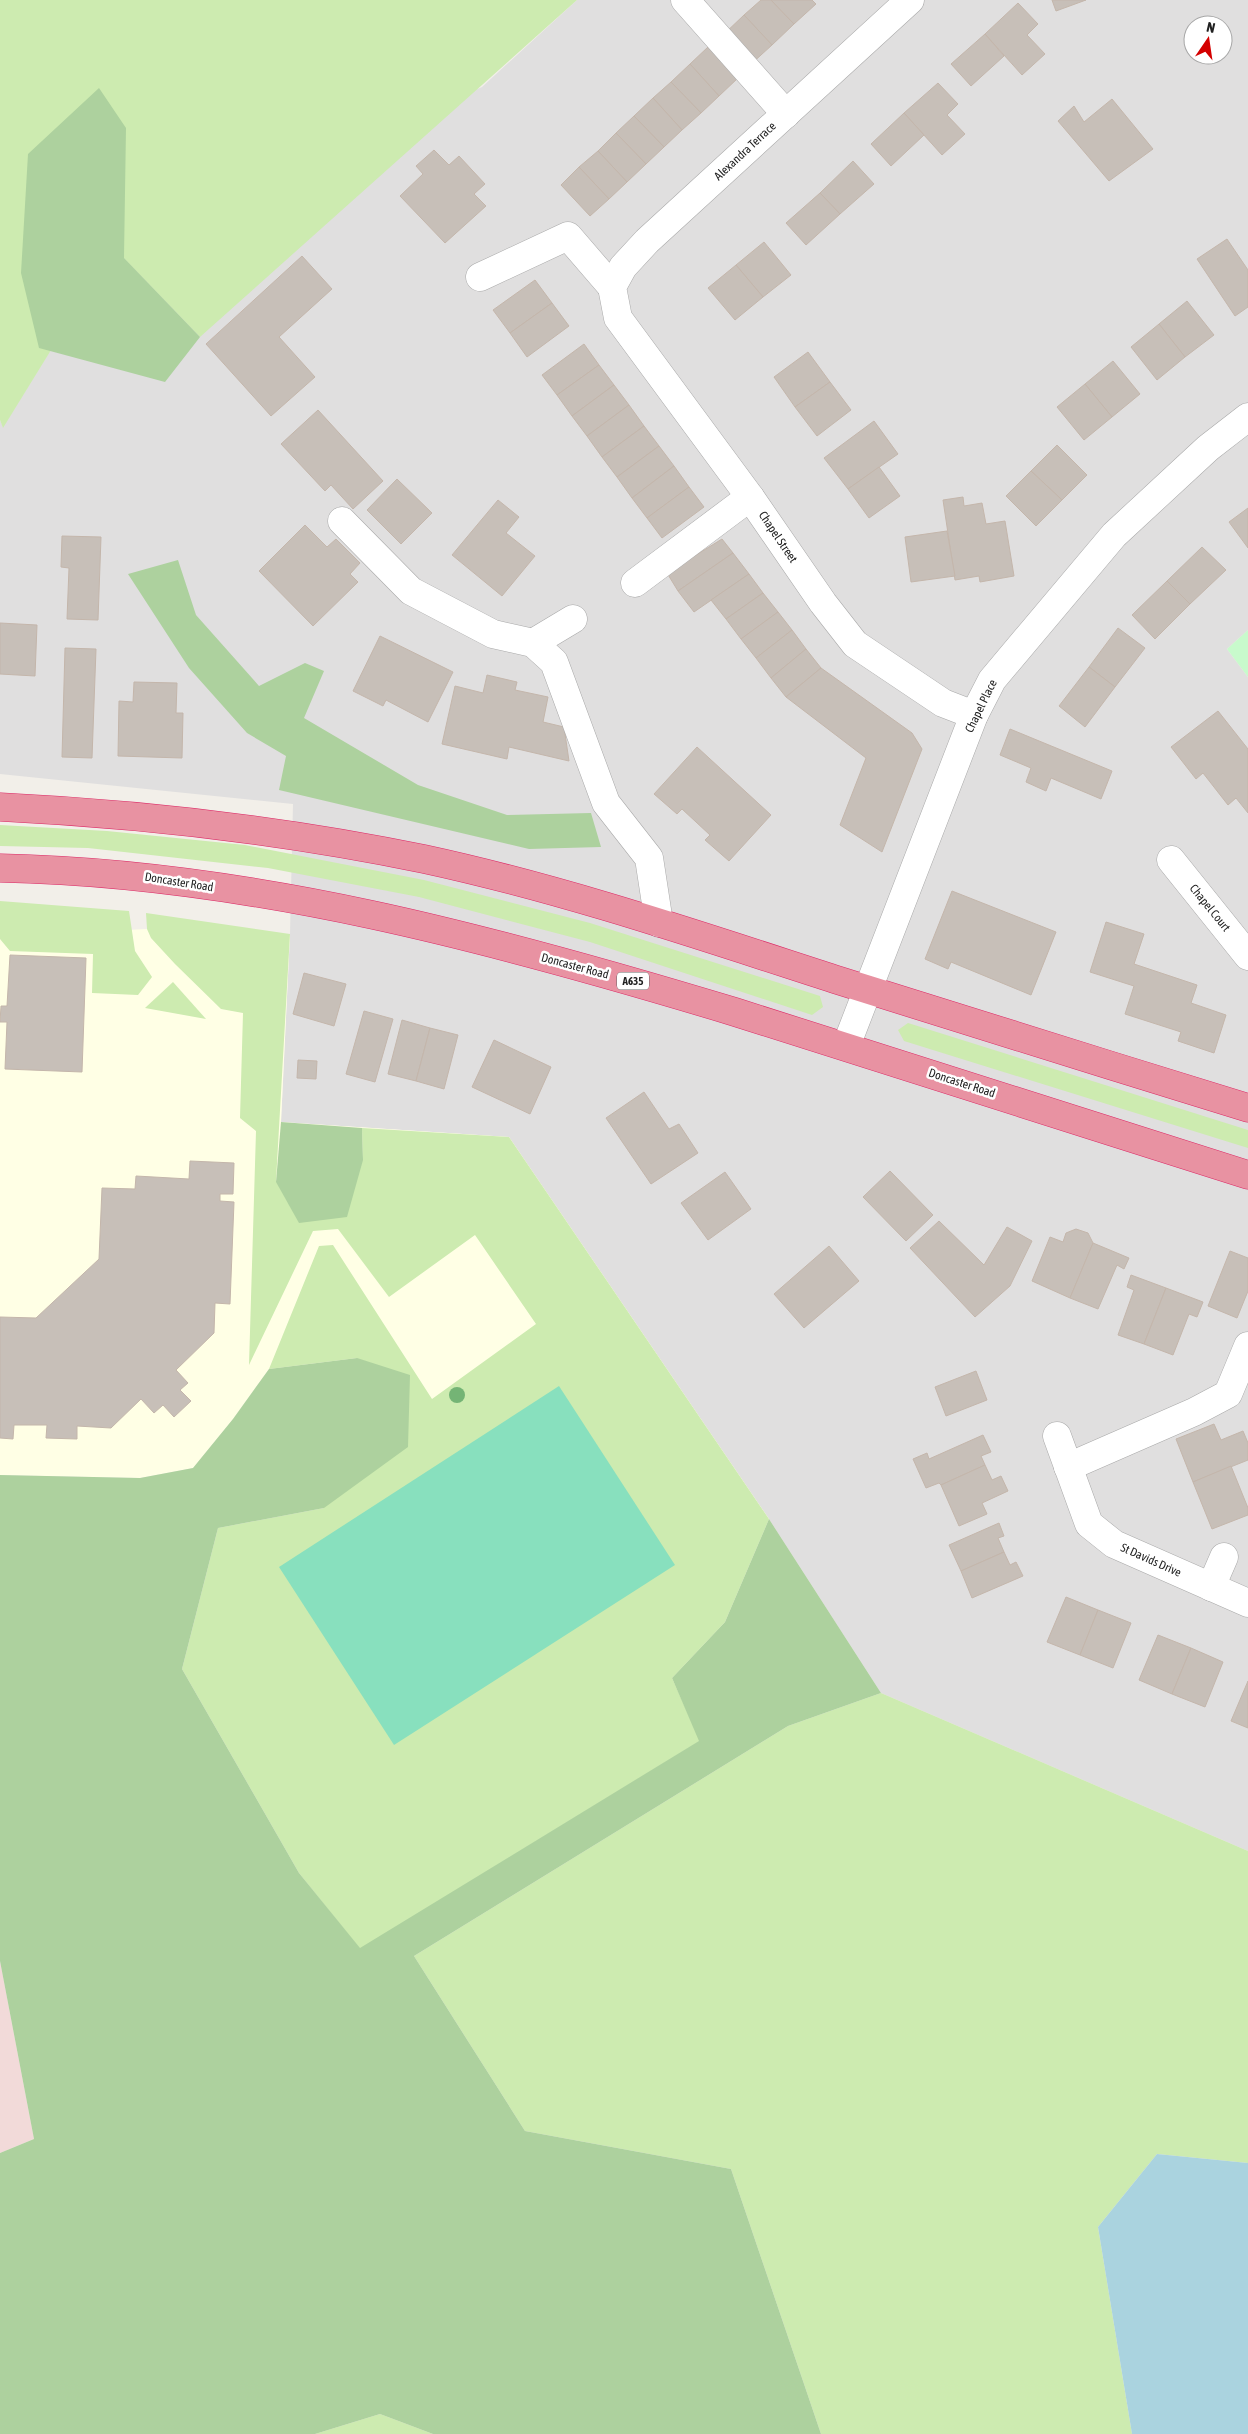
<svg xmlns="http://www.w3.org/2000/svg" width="1248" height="2434" viewBox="0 0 1248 2434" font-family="'Asap Condensed',sans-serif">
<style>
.residential{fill:#e0dfdf;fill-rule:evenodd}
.commercial{fill:#f2dad9}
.education{fill:#ffffe5}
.grass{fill:#cdebb0}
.forest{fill:#add19e}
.park{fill:#c8facc}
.pitch{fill:#88e0be}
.water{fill:#aad3df}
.building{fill:#c7bfb8;stroke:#c4b6ab}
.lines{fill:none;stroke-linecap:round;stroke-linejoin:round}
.minor-casing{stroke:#a9a9a9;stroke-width:29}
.highway-casing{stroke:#dc2a67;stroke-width:29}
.minor{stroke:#fff;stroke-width:28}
.highway{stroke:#e892a2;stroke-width:28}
.tree{fill:#74b475}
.labels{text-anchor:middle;stroke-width:5;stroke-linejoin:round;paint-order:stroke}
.shield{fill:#fff;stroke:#646464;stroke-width:1}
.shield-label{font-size:11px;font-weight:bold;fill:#222}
.street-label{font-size:12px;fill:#222;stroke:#fff}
</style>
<rect width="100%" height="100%" fill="#f2efe9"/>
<!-- residential -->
<path class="residential" d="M577,0h671v630l-21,19 21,28v1174l-367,-158 -112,-174 -260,-382 -228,-15 9,-188 3,-130 -293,-30v-354l3,7 111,-179 368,-161zM1193,25h30v30h-30z"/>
<!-- commercial -->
<path class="commercial" d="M0,1961l34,178 -34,14z"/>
<!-- education -->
<path class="education" d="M147,929l143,5 -9,188 228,15 260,382 -44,103 -25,119 -431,-372 -36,50 -40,49 -53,10 -140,-3v-539z"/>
<!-- grass -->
<g class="grass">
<path d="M0,0h577l-377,337 -86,-89 -111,180 -3,-8z"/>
<path d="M0,825l107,6 138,14 179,35 166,43 230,73 3,11 -11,8 -222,-73 -171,-45 -151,-29 -180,-20 -88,-2z"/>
<path d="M0,901l129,10 6,40 17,26 -14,18 -46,-2 1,-39 -83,-3 -10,-12z"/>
<path d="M146,913l144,21 -14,247 87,-21 -1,-32 147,9 260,382 -44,103 -53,56 28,63 -340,208 -61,-76 -117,-204 36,-141 106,-20 33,-150 -88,11 50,-123 14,-1 99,154 104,-75 -61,-89 -86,62 -51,-68 -25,2 -64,134 7,-234 -16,-13 3,-105 -22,-4 -46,-45 -24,-26 -4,-9z"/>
<path d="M173,982l33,37 -61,-11z"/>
<path d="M908,1023l340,107v18l-344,-107 -6,-11z"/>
<path d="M881,1693l367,158v312l-91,-9 -59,73 34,207h-311l-90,-265 -206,-38 -111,-175 374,-230z"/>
<path d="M380,2414l53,20h-118z"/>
</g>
<!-- forest -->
<g class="forest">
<path d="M99,88l27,40 -2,130 76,79 -35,45 -126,-34 -18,-75 7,-119z"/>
<path d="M178,560l18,55 63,71 46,-23 19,8 -20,47 114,67 89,30 84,-2 10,34 -72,2 -250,-59 7,-34 -39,-23 -58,-65 -61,-94z"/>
<path d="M281,1122l81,6 1,32 -16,57 -48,6 -23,-41z"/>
<path d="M357,1358l53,17 -2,72 -84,61 -106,20 -36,141 117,204 61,75 339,-207 -27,-63 53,-56 44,-103 112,174 -93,33 -374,230 111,175 206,38 90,265h-388l-53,-20 -65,20h-315v-281l34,-14 -34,-178v-486l140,3 53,-10 40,-49 36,-50z"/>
</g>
<!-- park -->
<path class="park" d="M1248,630v47l-21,-28z"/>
<!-- pitch -->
<path class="pitch" d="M559,1386l116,179 -281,180 -115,-178z"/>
<!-- water -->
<path class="water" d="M1157,2154l91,9v271h-116l-34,-207z"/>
<!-- building -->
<g class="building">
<path d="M761,0h10l23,24 -22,21 -28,-30z"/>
<path d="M771,0h41l4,4 -22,20z"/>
<path d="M1052,0h34l-30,11z"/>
<path d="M1018,3l20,21 -11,11 18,19 -23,21 -37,-41z"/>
<path d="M744,15l28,30 -22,20 -28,-29z"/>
<path d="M985,34l19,22 -33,30 -20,-22z"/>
<path d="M708,47l30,31 -19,18 -29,-32z"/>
<path d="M690,64l29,32 -18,17 -30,-31z"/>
<path d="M671,82l30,31 -19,17 -29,-32z"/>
<path d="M938,83l20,21 -11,11 18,19 -23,21 -38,-42z"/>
<path d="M653,98l29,32 -18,17 -30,-31z"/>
<path d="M1112,99l41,50 -44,32 -51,-60 16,-15 10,16z"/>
<path d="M904,113l20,22 -33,31 -20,-22z"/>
<path d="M634,116l30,31 -18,17 -30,-31z"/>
<path d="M616,133l30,31 -19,18 -29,-31z"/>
<path d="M434,150l15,15 10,-9 26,28 -11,10 12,12 -41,37 -45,-47 23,-22 -7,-8z"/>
<path d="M598,151l29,31 -18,17 -30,-32z"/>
<path d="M853,161l21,23 -34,30 -20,-21z"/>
<path d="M579,167l30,32 -19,17 -29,-31z"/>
<path d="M820,193l20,21 -34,31 -20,-22z"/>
<path d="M1227,239l21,31v37l-13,9 -38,-57z"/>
<path d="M764,242l27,33 -28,22 -27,-32z"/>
<path d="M302,256l30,33 -53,48 36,40 -44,39 -65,-72z"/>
<path d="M736,265l27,32 -28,23 -27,-32z"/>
<path d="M535,280l17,23 -42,30 -17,-23z"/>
<path d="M1187,301l27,34 -29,22 -26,-33z"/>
<path d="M552,303l17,23 -42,31 -17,-24z"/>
<path d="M1159,324l26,33 -28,23 -26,-33z"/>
<path d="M584,344l15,21 -42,30 -15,-20z"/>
<path d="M808,352l22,30 -35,25 -21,-30z"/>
<path d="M1113,361l27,33 -28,23 -27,-33z"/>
<path d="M599,365l15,20 -42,31 -15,-21z"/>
<path d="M830,382l21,28 -34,26 -22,-29z"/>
<path d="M1085,384l27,33 -28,23 -27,-33z"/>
<path d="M614,385l15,20 -42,31 -15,-20z"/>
<path d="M629,405l15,21 -42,31 -15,-21z"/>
<path d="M318,410l65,71 -30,28 -22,-24 -6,6 -44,-47z"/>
<path d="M874,421l24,33 -50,35 -24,-31z"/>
<path d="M644,426l15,20 -42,31 -15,-20z"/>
<path d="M1057,445l30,30 -25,25 -31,-29z"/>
<path d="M659,446l15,20 -42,32 -15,-21z"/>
<path d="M674,466l15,21 -42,31 -15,-20z"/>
<path d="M879,467l21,29 -31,22 -21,-29z"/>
<path d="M1031,471l31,29 -26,26 -30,-30z"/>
<path d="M397,479l35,34 -31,31 -34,-34z"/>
<path d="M689,487l15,20 -42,31 -15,-20z"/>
<path d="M963,497l1,9 18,-3 4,21 19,-3 9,55 -34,6 -1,-6 -24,4 -12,-80z"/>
<path d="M498,500l21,17 -13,16 29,23 -33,40 -50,-41z"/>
<path d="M1248,508v40l-19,-26z"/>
<path d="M305,525l22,22 9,-8 24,24 -10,11 8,8 -45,44 -54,-55z"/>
<path d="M947,531l8,45 -44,6 -6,-45z"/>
<path d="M62,536l39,1 -3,83 -31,-1 2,-51 -8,-1z"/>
<path d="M722,539l11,14 -55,38 -11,-18z"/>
<path d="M1202,547l24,23 -36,34 -23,-23z"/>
<path d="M733,553l16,21 -55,38 -16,-21z"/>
<path d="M749,574l14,19 -37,26 -15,-19z"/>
<path d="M1167,581l23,23 -35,35 -23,-24z"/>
<path d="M763,593l15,19 -37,27 -15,-20z"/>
<path d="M778,612l14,18 -36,28 -15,-19z"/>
<path d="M0,623l37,2 -2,51 -35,-2z"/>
<path d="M1118,628l27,20 -30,39 -26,-20z"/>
<path d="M792,630l14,19 -35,29 -15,-20z"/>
<path d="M380,636l73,36 -25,50 -42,-22 -3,6 -30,-15z"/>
<path d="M65,648l31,1 -4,109 -30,-1z"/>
<path d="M806,649l15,19 -35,29 -15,-19z"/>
<path d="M1089,667l26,20 -30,40 -26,-21z"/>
<path d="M821,668l91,65 10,16 -40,103 -42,-27 26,-67 -80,-61z"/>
<path d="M487,675l30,7 -2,8 33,7 -5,25 21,5 5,34 -60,-14 -2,12 -65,-15 13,-58 28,7z"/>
<path d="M134,682l43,1 -1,30h7l-1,45 -64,-2 1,-55 14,1z"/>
<path d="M1218,711l30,38v64l-12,-15 -8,7 -25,-32 -7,6 -25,-32z"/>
<path d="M1010,729l102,42 -11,28 -50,-21 -5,13 -20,-9 5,-14 -31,-13z"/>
<path d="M697,747l74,68 -42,46 -24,-21 5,-5 -28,-26 -5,5 -23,-20z"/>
<path d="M952,891l104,41 -25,63 -80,-33 -3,7 -23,-10z"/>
<path d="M1106,922l38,12 -10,30 63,21 -6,18 35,12 -12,38 -36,-12 3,-9 -56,-18 9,-28 -44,-14z"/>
<path d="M10,955l76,3 -4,114 -77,-3 2,-47h-7l1,-16h6z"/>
<path d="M304,973l42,11 -12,42 -41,-12z"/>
<path d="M364,1011l29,8 -18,63 -29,-8z"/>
<path d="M402,1020l28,8 -14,53 -28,-7z"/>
<path d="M430,1028l28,7 -14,54 -28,-8z"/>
<path d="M494,1040l57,27 -21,47 -58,-27z"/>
<path d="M298,1060l19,1 -1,18 -19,-1z"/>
<path d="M644,1092l25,37 10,-5 19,29 -47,31 -45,-66z"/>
<path d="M190,1161l44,2 -1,31h-13v7l14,1 -4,102 -15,-1 -1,30 -38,37 12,13 -8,7 11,11 -17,16 -11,-12 -9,8 -13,-14 -30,29 -34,-2v13l-31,-1 1,-13h-33l-1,14 -13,-1v-121l36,1 63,-59 3,-71 33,1 1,-13 53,3z"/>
<path d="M890,1171l43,44 -27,26 -43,-44z"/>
<path d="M725,1172l26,37 -43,31 -27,-37z"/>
<path d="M939,1221l45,44 23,-38 25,14 -22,45 -35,31 -65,-69z"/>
<path d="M1076,1229l12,4 5,10 -23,55 -38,-17 18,-44 13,5 3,-9z"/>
<path d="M1093,1243l36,15 -5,11 -7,-4 -19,44 -28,-11z"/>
<path d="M829,1246l30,35 -55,47 -30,-34z"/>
<path d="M1230,1251l18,7v33l-11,27 -29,-12z"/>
<path d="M1131,1275l35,13 -22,56 -26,-9 16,-45 -7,-3z"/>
<path d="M1166,1288l37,14 -6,15 -8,-3 -16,41 -29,-11z"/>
<path d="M976,1371l11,29 -41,16 -11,-29z"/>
<path d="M1214,1424l7,16 22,-9 5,12v17l-55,22 -17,-43z"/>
<path d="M983,1435l8,17 -10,4 4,9 -44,20 -2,-2 -13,5 -13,-29 14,-6 2,6z"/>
<path d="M985,1465l7,15 9,-4 7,15 -26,12 5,11 -28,12 -18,-41z"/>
<path d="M1231,1466l17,42v7l-36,14 -19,-47z"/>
<path d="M999,1523l5,13 -6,2 6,14 -43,19 -12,-26z"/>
<path d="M1004,1552l6,13 6,-3 7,14 -51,22 -11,-27z"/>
<path d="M1066,1597l32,13 -18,45 -33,-13z"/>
<path d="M1098,1610l33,13 -18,45 -33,-13z"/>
<path d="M1158,1635l33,13 -19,46 -33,-14z"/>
<path d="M1191,1648l32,14 -18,45 -33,-13z"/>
<path d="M1248,1681v47l-17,-7z"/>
</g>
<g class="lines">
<defs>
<g id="minor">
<path d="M685,0l101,114"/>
<path d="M910,0l-263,241 -24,26 -11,20 6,31 132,179 73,106 32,41 88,59 31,12"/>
<path d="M480,277l88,-41 44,51"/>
<path d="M342,521l69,70 82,43 40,9 21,19 52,141 43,55 10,65"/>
<path d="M635,583l115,-86"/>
<path d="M533,643l40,-24"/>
<path d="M1171,860l77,96"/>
<path d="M846,1046l128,-331 18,-35 122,-145 94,-87 40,-31"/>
<path d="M1057,1436l32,88 25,20 134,59"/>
<path d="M1068,1467l126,-55 34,-18 20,-48"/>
<path d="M1211,1587l13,-30"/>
</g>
<g id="highway">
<path d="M0,807c142,7 284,23 424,52 139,30 274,76 410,120 137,44 276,86 414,129"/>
<path d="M0,868c251,5 497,72 735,144 172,53 342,109 513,163"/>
</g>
</defs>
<!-- minor casing -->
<use href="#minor" class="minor-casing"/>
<!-- highway casing -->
<use href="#highway" class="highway-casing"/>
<!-- minor -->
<use href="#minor" class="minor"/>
<!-- highway -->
<use href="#highway" class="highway"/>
</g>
<!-- trees -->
<circle class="tree" cx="457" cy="1395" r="8"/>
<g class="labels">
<!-- shield labels -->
<rect class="shield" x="617" y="972.5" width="32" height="17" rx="4"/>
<g class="shield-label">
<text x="633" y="985">A635</text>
</g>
<!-- street labels -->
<g class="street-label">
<text transform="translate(745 151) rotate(-43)" y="4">Alexandra Terrace</text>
<text transform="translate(778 537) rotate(56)" y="4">Chapel Street</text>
<text transform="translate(981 706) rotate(-64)" y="4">Chapel Place</text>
<text transform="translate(179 882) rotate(9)" y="4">Doncaster Road</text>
<text transform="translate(1210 908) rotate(51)" y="4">Chapel Court</text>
<text transform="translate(575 966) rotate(15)" y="4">Doncaster Road</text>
<text transform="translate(962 1083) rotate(18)" y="4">Doncaster Road</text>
<text transform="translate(1151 1560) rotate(24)" y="4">St Davids Drive</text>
</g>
</g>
<!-- north arrow -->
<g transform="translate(1208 40) rotate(13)"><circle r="24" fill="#ffffff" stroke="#a7a7a7"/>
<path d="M0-4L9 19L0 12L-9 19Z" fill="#d40000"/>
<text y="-8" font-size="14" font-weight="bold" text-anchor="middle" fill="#222222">N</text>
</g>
</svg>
